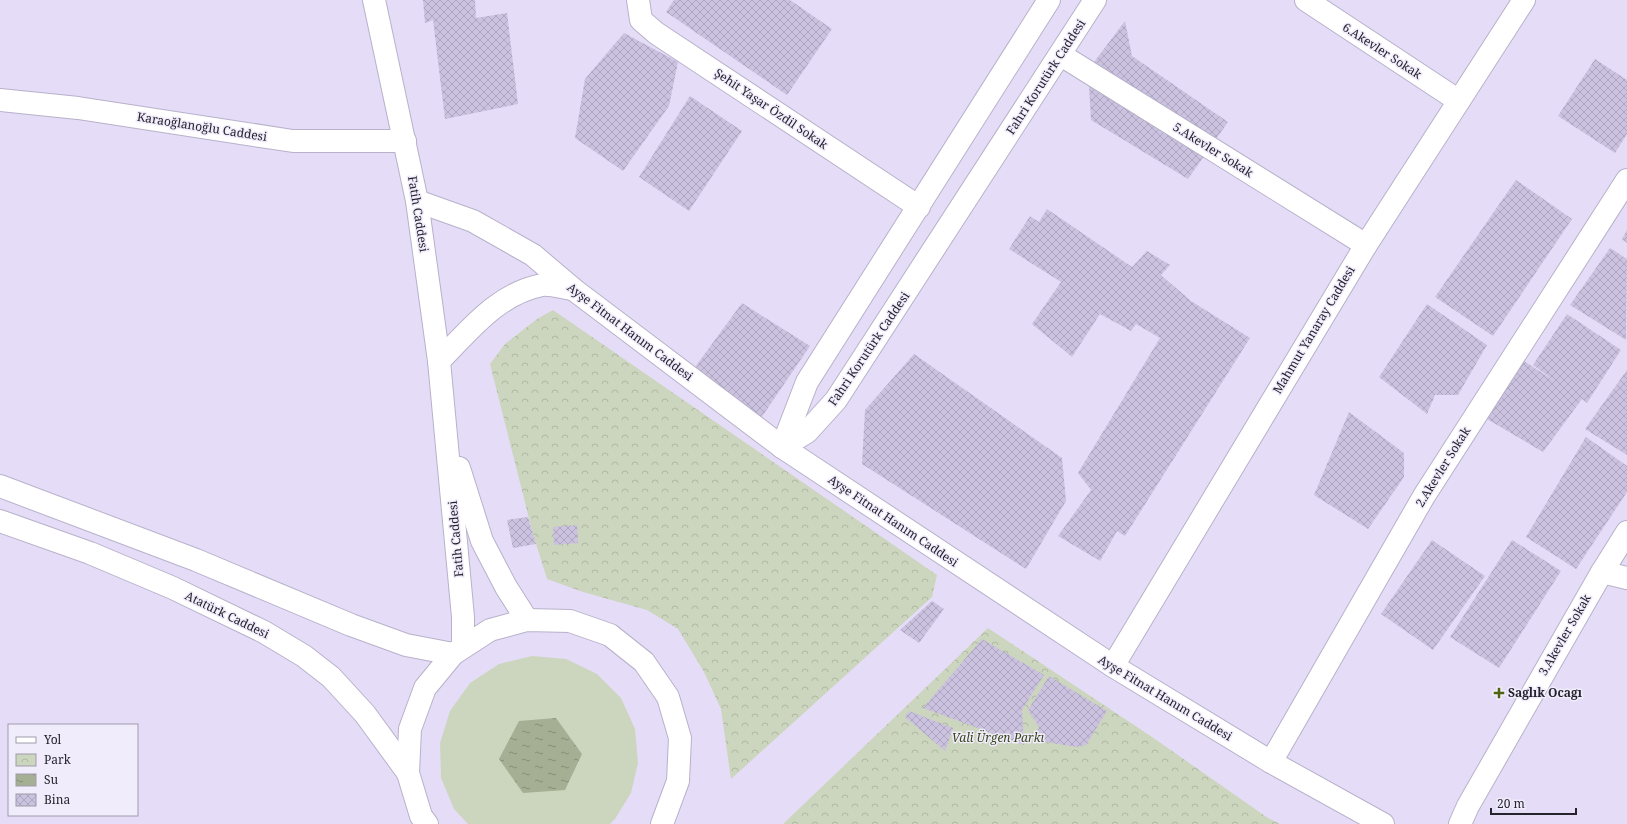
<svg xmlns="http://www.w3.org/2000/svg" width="1627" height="824" viewBox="0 0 1627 824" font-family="'Noto Serif',serif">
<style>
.grass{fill:#ccd5bd}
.park{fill:url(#park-crowns)}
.water{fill:url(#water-ripples)}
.building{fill:url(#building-cross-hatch)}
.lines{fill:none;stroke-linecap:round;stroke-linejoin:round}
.street-casing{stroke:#b8b1ca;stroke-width:24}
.secondary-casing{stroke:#b8b1ca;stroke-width:24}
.primary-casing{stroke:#b8b1ca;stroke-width:24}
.street{stroke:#fff;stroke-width:22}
.secondary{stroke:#fff;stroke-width:22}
.primary{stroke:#fff;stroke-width:22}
.poi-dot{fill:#4d6310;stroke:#f1ecfc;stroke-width:1.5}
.labels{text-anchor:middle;stroke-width:3;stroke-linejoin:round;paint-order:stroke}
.street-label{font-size:12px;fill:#25232c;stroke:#f1ecfc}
.poi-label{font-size:12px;font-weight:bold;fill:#25232c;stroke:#f1ecfc;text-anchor:start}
.park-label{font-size:12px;font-style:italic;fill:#364416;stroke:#f1ecfc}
</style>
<defs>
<pattern id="park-crowns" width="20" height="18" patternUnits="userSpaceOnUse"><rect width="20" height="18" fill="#ccd5bd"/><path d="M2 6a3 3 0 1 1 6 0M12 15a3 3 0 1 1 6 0" fill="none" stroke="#afb7a3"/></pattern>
<pattern id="water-ripples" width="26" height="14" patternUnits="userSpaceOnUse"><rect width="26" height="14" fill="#a5af93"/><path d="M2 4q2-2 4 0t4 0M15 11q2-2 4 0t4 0" fill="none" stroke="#868e78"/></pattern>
<pattern id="building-cross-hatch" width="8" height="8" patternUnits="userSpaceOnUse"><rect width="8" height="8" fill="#cbc2df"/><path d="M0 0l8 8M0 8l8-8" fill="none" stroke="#aea6c0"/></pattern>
</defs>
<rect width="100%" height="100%" fill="#e5ddf7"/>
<!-- grass -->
<path class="grass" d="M532,656l34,3 31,15 24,24 14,31 3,34 -7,30 -16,26 -5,5h-142l-14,-15 -13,-31 -1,-35 10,-32 20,-28 29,-19z"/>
<!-- park -->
<g class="park">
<path d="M553,310l384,265 -5,22 -201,182 -10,-70 -17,-37 -26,-43 -31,-19 -64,-18 -36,-13 -14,-45 -43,-170 15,-20 32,-25z"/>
<path d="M988,628l164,109 116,81 12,6h-497z"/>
</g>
<!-- water -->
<path class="water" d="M556,718l26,36 -17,36 -42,3 -24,-34 20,-38z"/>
<!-- building -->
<g class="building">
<path d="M423,0h52l1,18 31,-5 11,91 -73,15 -12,-99 -8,3z"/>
<path d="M674,0h116l42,29 -45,66 -121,-83z"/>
<path d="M1125,21l7,35 96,66 -40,57 -97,-59 -3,-50z"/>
<path d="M624,33l54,29 -9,44 -46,65 -48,-33 10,-59z"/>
<path d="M1595,59l32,21v54l-12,19 -57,-37z"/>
<path d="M690,96l52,35 -53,80 -50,-34z"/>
<path d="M1516,180l56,39 -79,117 -58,-39z"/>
<path d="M1047,209l85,58 15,-16 23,14 -9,10 30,26 59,37 -125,198 -8,-5 -17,30 -42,-25 33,-46 -13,-17 82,-135 -24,-14 -5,7 -31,-17 -28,43 -40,-33 29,-42 -52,-33 21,-33 9,6z"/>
<path d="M1627,230v13l-5,-4z"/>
<path d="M1610,248l17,11 -1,81 -56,-35z"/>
<path d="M742,303l68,43 -51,75 -69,-47z"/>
<path d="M1427,304l60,41 -29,50h-23l-8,19 -48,-37z"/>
<path d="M1567,314l54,36 -34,53 -5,-4 -39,53 -56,-33 37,-58 32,21 -23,-17z"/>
<path d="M914,354l148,104 4,43 -40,68 -164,-105 3,-54z"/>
<path d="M1627,370v85l-42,-26z"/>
<path d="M1349,412l55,41v24l-36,52 -54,-34z"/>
<path d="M1586,437l41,29v26l-51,77 -50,-32z"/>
<path d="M528,517l8,27 -23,4 -6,-28z"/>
<path d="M577,525l1,18 -24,2 -1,-18z"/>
<path d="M1432,540l53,36 -52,74 -52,-36z"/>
<path d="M1512,540l49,31 -62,97 -49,-31z"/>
<path d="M932,601l12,8 -25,34 -19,-13z"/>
<path d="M982,639l62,36 -22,35 2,35 -101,-37z"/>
<path d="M1049,676l58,35 -21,34 -9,2 -44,-7 6,-13 -11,-17z"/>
<path d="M909,711l44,17 -8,23 -40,-34z"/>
</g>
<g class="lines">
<defs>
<g id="street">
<path d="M638,0l3,20 15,13 263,174"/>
<path d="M1306,0l153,101"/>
<path d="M1061,55l305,190"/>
<path d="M1602,572l25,6"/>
<path d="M1113,666l253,-421 158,-245"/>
<path d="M1271,762l153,-266 203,-316"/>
<path d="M1460,824l8,-18 134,-234 25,-40"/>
</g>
<g id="secondary">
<path d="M0,100l78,8 215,33h112"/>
<path d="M417,201l56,20 60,34 40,34 209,158 331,219 158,96 112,62"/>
<path d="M439,361c31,-31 58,-67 103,-76 9,-1 22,3 31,4"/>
<path d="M782,447l25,-15 29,-32 259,-400"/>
<path d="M782,447l25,-65 242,-382"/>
</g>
<g id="primary">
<path d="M374,0l43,201 22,160 24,256v30"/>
<path d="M459,468l23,73 24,46 21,33"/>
<path d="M0,486l196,74 155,65 55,20 47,9"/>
<path d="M0,521l90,32 83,35 91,44 40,24 27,21 34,37 43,59"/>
<path d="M427,824l-6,-8 -13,-43 2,-44 15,-41 28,-34 37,-24 37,-10 43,1 40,14 34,27 24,35 12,41 -2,43 -16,43"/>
</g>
</defs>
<!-- street casing -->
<use href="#street" class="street-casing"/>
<!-- secondary casing -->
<use href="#secondary" class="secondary-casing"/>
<!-- primary casing -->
<use href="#primary" class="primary-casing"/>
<!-- street -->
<use href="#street" class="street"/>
<!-- secondary -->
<use href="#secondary" class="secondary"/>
<!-- primary -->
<use href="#primary" class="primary"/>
</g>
<!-- markers -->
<path class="poi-dot" d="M1497 687h4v4h4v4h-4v4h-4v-4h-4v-4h4z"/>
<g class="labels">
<!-- street labels -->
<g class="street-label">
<text transform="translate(1382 51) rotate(33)" y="4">6.Akevler Sokak</text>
<text transform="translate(1046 77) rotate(-57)" y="4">Fahri Korutürk Caddesi</text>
<text transform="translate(771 109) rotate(34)" y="4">Şehit Yaşar Özdil Sokak</text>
<text transform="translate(202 127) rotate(9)" y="4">Karaoğlanoğlu Caddesi</text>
<text transform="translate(1213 150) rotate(32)" y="4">5.Akevler Sokak</text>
<text transform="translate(418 214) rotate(81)" y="4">Fatih Caddesi</text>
<text transform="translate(1314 330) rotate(-59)" y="4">Mahmut Yanaray Caddesi</text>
<text transform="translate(630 332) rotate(37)" y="4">Ayşe Fitnat Hanım Caddesi</text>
<text transform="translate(869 349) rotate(-56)" y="4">Fahri Korutürk Caddesi</text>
<text transform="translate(1443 467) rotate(-58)" y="4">2.Akevler Sokak</text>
<text transform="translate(893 521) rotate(34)" y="4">Ayşe Fitnat Hanım Caddesi</text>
<text transform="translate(456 539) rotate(-95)" y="4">Fatih Caddesi</text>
<text transform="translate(227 615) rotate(26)" y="4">Atatürk Caddesi</text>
<text transform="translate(1565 635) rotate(-60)" y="4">3.Akevler Sokak</text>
<text transform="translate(1165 698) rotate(31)" y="4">Ayşe Fitnat Hanım Caddesi</text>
</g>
<!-- poi labels -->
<g class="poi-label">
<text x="1508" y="697">Saglık Ocagı</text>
</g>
<!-- park labels -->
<g class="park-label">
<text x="998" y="742">Vali Ürgen Parkı</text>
</g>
</g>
<!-- legend -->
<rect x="8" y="724" width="130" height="92" fill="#f1ecfc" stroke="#9f9ca9"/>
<rect x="16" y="737" width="20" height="6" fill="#ffffff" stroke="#9f9ca9"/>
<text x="44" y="744" font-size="12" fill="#25232c">Yol</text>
<rect x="16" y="754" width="20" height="12" fill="url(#park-crowns)" stroke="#9f9ca9"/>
<text x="44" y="764" font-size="12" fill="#25232c">Park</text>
<rect x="16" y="774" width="20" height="12" fill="url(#water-ripples)" stroke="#9f9ca9"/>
<text x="44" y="784" font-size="12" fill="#25232c">Su</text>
<rect x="16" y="794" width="20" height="12" fill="url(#building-cross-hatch)" stroke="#9f9ca9"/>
<text x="44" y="804" font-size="12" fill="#25232c">Bina</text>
<!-- scale -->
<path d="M1491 808v6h85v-6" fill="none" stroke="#25232c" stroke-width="2"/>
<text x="1497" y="808" font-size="12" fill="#25232c" stroke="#f1ecfc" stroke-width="3" paint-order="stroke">20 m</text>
</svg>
